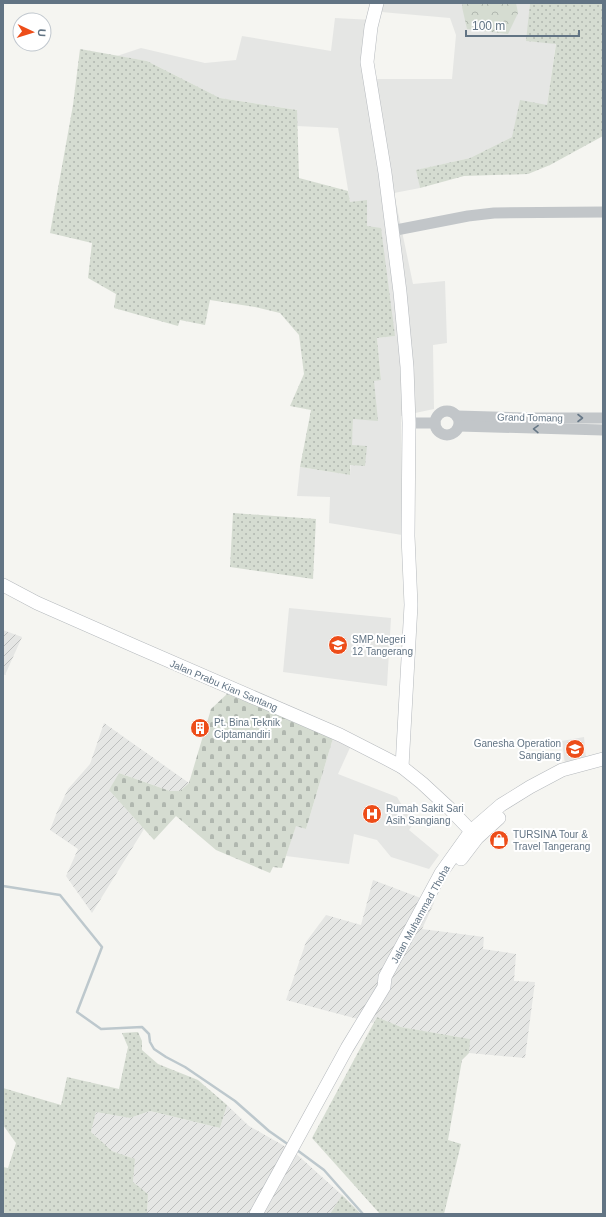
<svg xmlns="http://www.w3.org/2000/svg" width="606" height="1217" viewBox="0 0 606 1217" font-family="Helvetica,sans-serif">
<style>
.built{fill:#e5e6e4}
.industrial{fill:url(#industrial-furrows)}
.grass{fill:url(#grass-dots)}
.cemetery{fill:url(#cemetery-stones)}
.park{fill:url(#park-crowns)}
.lines{fill:none;stroke-linecap:round;stroke-linejoin:round}
.stream{stroke:#bdc8cd;stroke-width:2.5}
.major-casing{stroke:#b5b9bd;stroke-width:14}
.minor{stroke:#c2c6c9;stroke-width:11}
.major{stroke:#fff;stroke-width:13}
.oneway{stroke:#677887}
.labels{text-anchor:middle;stroke-width:4;stroke-linejoin:round;paint-order:stroke}
.street-label{font-size:10px;fill:#627484;stroke:#fff}
.poi-label{font-size:10px;fill:#627484;stroke:#fff;text-anchor:start}
</style>
<defs>
<pattern id="industrial-furrows" width="10" height="10" patternUnits="userSpaceOnUse"><rect width="10" height="10" fill="#e5e6e4"/><path d="M-1 1l2-2M0 10L10 0M9 11l2-2" fill="none" stroke="#bdbfbe"/></pattern>
<pattern id="grass-dots" width="8" height="8" patternUnits="userSpaceOnUse"><rect width="8" height="8" fill="#d5dcd1"/><path d="M2 2h.1M6 6h.1" fill="none" stroke="#b0b7af" stroke-width="1.8" stroke-linecap="round"/></pattern>
<pattern id="cemetery-stones" width="16" height="16" patternUnits="userSpaceOnUse"><rect width="16" height="16" fill="#d5dcd1"/><path d="M2 7V4a2 2 0 0 1 4 0v3zM10 15v-3a2 2 0 0 1 4 0v3z" fill="#b0b7af"/></pattern>
<pattern id="park-crowns" width="20" height="18" patternUnits="userSpaceOnUse"><rect width="20" height="18" fill="#d5dcd1"/><path d="M2 6a3 3 0 1 1 6 0M12 15a3 3 0 1 1 6 0" fill="none" stroke="#b0b7af"/></pattern>
</defs>
<rect width="100%" height="100%" fill="#f5f5f1"/>
<!-- built -->
<g class="built">
<path d="M384,3h146l-3,38 29,2 -9,62 -35,32 -42,21 -53,12 3,18 -26,5 19,91 32,-3 2,62 -14,2 1,64 -33,7 1,119 -73,-12 1,-26 -33,-1 3,-29 50,8 3,-56 21,-38 7,-2 -4,-41 17,-2 -27,-110 -17,-24 -12,-74 -41,-2v-16l-77,-12 -73,-37 -30,-5 24,-8 64,15 31,-3 6,-24 89,15 4,-33 38,2v59h79l4,-44 -6,-17 -69,-6z"/>
<path d="M289,608l102,10 -4,68 -104,-14z"/>
<path d="M334,735l19,6 -15,33 59,23 16,27 -4,6 30,25 -10,14 -38,-12 -14,-17 -23,-6 -5,30 -63,-8 10,-31 10,4z"/>
<path d="M584,737l2,21 -21,7 -3,-24z"/>
</g>
<!-- industrial -->
<g class="industrial">
<path d="M3,630l19,7 -17,38 -2,-1z"/>
<path d="M104,723l85,60 -9,8h-10l-51,-18 -9,17 34,39 -52,84 -26,-37 12,-27 -28,-19 7,-18 11,-23 22,-25z"/>
<path d="M373,880l61,23 -12,26 62,8 -1,12 33,5 -2,27 21,1 -10,76 -56,-5v-14l-68,-12 -24,-10 -4,6 -87,-23 20,-58 20,-27 35,10z"/>
<path d="M227,1105l22,21 44,25 49,44 -12,19h-39l-7,-1 -1,1h-136l1,-20 -15,-12 2,-23 -23,-8 -21,-19 5,-20 34,6 20,-7 70,17z"/>
</g>
<!-- grass -->
<g class="grass">
<path d="M530,3h73v133l-53,29 -22,9 -64,2 -44,12 -4,-18 54,-12 42,-21 8,-37 27,5 9,-61 -30,-3z"/>
<path d="M80,49l67,12 73,37 77,12 2,68 49,13 2,11 17,-2v26l14,2 14,108 -18,2 4,42 -7,1 4,40 -25,-2 -1,26 15,1 -2,20 -15,-1v10l-50,-8 11,-57 -21,-4 14,-32 -5,-39 -19,-22 -25,-6 -45,-7 -5,25 -25,-5 -2,6 -64,-18 2,-14 -28,-16 4,-35 -42,-10 23,-128z"/>
<path d="M233,513l83,6 -3,60 -83,-12z"/>
<path d="M377,1017l24,10 69,12 -1,14 -7,7 -14,80 13,4 -17,70h-64l-68,-76z"/>
<path d="M138,1032l4,9v9l16,14 40,16 29,25 -7,23 -70,-17 -20,7 -34,-6 -5,20 21,19 23,8 -2,23 15,12 -1,20h-144v-47l5,1 8,-25 -13,-18v-37l58,17 6,-28 52,12 9,-42 -6,-14z"/>
<path d="M342,1195l19,19h-31z"/>
</g>
<!-- cemetery -->
<path class="cemetery" d="M227,694l107,41 -28,94 -10,-3 -14,42 -9,-1 -3,6 -54,-23 -40,-34 -22,24 -45,-50 10,-17 51,18h10l9,-8 22,-74z"/>
<!-- park -->
<path class="park" d="M463,3h53l2,10 -10,21 -41,-5 -5,-22z"/>
<g class="lines">
<!-- stream -->
<g class="stream">
<path d="M3,886l57,9 42,52 -25,65 24,17 41,-2 7,7 1,8 4,7 12,8 19,10 50,34 34,30 20,14"/>
<path d="M297,1150l27,20 39,44"/>
</g>
<defs>
<g id="major">
<path d="M377,3l-6,24 -4,35 18,111 15,119 7,75 2,56 -1,113 3,69 -9,162"/>
<path d="M3,585l34,18 100,44 203,88 45,23 17,9 20,16 27,25 22,23"/>
<path d="M461,859l16,-21 22,-20"/>
<path d="M256,1214l91,-166 37,-61 1,-10 56,-104 30,-42 30,-26 29,-18 32,-17 41,-11"/>
</g>
</defs>
<!-- major casing -->
<use href="#major" class="major-casing"/>
<!-- minor -->
<g class="minor">
<path d="M391,231l77,-15 26,-3 109,-1"/>
<circle cx="447" cy="423" r="12"/>
<path d="M457,416l68,2h78"/>
<path d="M409,423h26"/>
<path d="M459,426l144,4"/>
</g>
<!-- major -->
<use href="#major" class="major"/>
</g>
<!-- one-way arrows -->
<defs><path id="oneway-chevron" d="M-2-3.5L2.5 0L-2 3.5" fill="none" stroke-width="1.6" stroke-linecap="round" stroke-linejoin="round"/></defs>
<g class="oneway">
<use href="#oneway-chevron" transform="translate(580 418)"/>
<use href="#oneway-chevron" transform="translate(536 429) rotate(-179)"/>
</g>
<!-- icons -->
<defs>
<symbol id="school-disc" viewBox="-11 -11 22 22"><circle r="9.5" fill="#ed4d19" stroke="#fff"/><path d="M0-5L7-2L0 1L-7-2ZM-4 1L0 2.5L4 1V4Q0 6-4 4Z" fill="#fff"/></symbol>
<symbol id="building-disc" viewBox="-11 -11 22 22"><circle r="9.5" fill="#ed4d19" stroke="#fff"/><path d="M-4-6H4V6H1V3H-1V6H-4ZM-2.5-4.3h1.7v1.8h-1.7ZM.8-4.3h1.7v1.8H.8ZM-2.5-1h1.7V.8h-1.7ZM.8-1h1.7V.8H.8Z" fill="#fff"/></symbol>
<symbol id="hospital-disc" viewBox="-11 -11 22 22"><circle r="9.5" fill="#ed4d19" stroke="#fff"/><path d="M-5-5h3v3.5h4V-5h3V5h-3V1.5h-4V5h-3Z" fill="#fff"/></symbol>
<symbol id="shop-disc" viewBox="-11 -11 22 22"><circle r="9.5" fill="#ed4d19" stroke="#fff"/><path d="M-5-2.5h2.3a2.7 3.5 0 0 1 5.4 0H5L5.5 6h-11ZM-1.5-2.5h3a1.5 2.3 0 0 0-3 0Z" fill="#fff"/></symbol>
</defs>
<g fill-rule="evenodd">
<use href="#school-disc" x="327" y="634" width="22" height="22"/>
<use href="#building-disc" x="189" y="717" width="22" height="22"/>
<use href="#school-disc" x="564" y="738" width="22" height="22"/>
<use href="#hospital-disc" x="361" y="803" width="22" height="22"/>
<use href="#shop-disc" x="488" y="829" width="22" height="22"/>
</g>
<g class="labels">
<!-- street labels -->
<g class="street-label">
<text transform="translate(530 417) rotate(1)" y="4">Grand Tomang</text>
<text transform="translate(224 685) rotate(23)" y="4">Jalan Prabu Kian Santang</text>
<text transform="translate(420 914) rotate(-61)" y="4">Jalan Muhammad Thoha</text>
</g>
<!-- poi labels -->
<g class="poi-label">
<text x="352" y="643">SMP Negeri<tspan x="352" dy="12">12 Tangerang</tspan></text>
<text x="214" y="726">Pt. Bina Teknik<tspan x="214" dy="12">Ciptamandiri</tspan></text>
<text x="561" y="747" text-anchor="end">Ganesha Operation<tspan x="561" dy="12">Sangiang</tspan></text>
<text x="386" y="812">Rumah Sakit Sari<tspan x="386" dy="12">Asih Sangiang</tspan></text>
<text x="513" y="838">TURSINA Tour &amp;<tspan x="513" dy="12">Travel Tangerang</tspan></text>
</g>
</g>
<!-- border -->
<rect width="606" height="1217" fill="none" stroke="#627484" stroke-width="8"/>
<!-- north arrow -->
<g transform="translate(32 32) rotate(94)"><circle r="19" fill="#ffffff" stroke="#c0c7ce"/>
<path d="M0-3L7 15L0 10L-7 15Z" fill="#ed4d19"/>
<text y="-6" font-size="11" font-weight="bold" text-anchor="middle" fill="#627484">U</text>
</g>
<!-- scale -->
<path d="M466 30v6h113v-6" fill="none" stroke="#627484" stroke-width="2"/>
<text x="472" y="30" font-size="12" fill="#627484" stroke="#ffffff" stroke-width="3" paint-order="stroke">100 m</text>
</svg>
